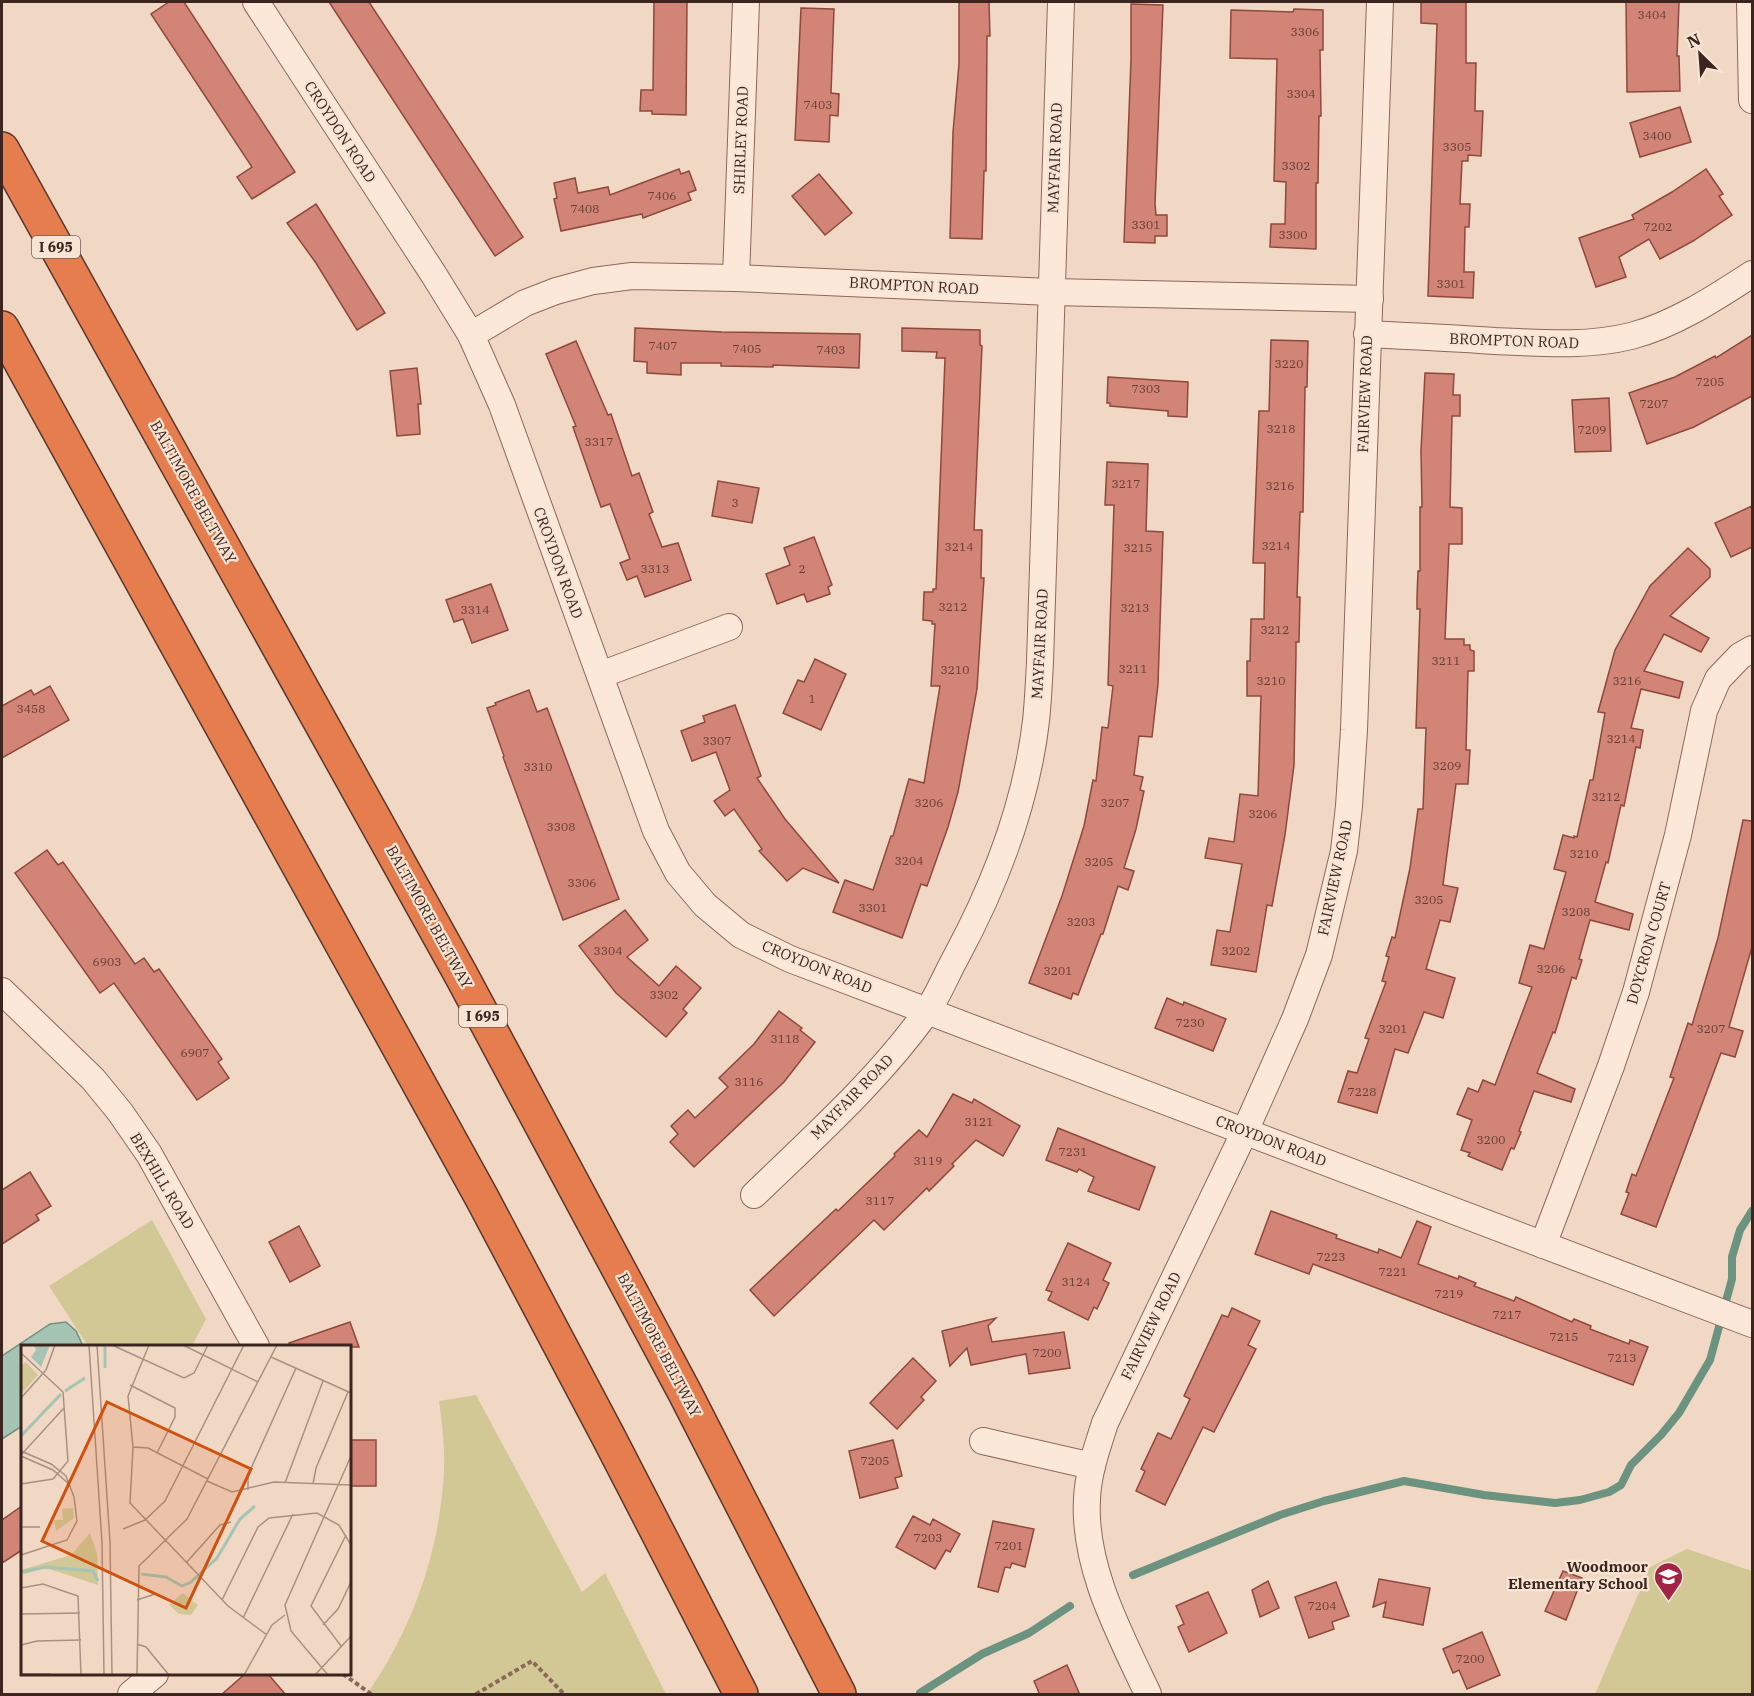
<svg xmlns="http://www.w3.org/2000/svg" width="1754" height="1696" viewBox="0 0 1754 1696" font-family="'IBM Plex Serif',serif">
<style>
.green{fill:#d1c896}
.water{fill:#a6c4b3;stroke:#6c937f;stroke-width:1.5}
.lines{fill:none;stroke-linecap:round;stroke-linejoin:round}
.stream{stroke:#6c937f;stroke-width:8}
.building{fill:#d28577;stroke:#8e483d;stroke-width:1.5}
.minor-casing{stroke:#8d6759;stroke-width:28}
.highway-casing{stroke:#5b372d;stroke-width:36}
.path{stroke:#8d6759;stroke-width:4;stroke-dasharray:4.5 3;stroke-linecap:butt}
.minor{stroke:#fbe8d8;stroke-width:26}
.highway{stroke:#e67d4f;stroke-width:33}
.labels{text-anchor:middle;stroke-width:4.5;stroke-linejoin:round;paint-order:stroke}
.number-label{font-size:12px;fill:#623d34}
.shield{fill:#f8e4d4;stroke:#745e55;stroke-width:1.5}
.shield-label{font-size:14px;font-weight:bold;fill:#3c251e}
.street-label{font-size:15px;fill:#3c251e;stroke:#f8e4d4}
.poi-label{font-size:15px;font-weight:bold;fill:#3c251e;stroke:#f8e4d4;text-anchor:end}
.inset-river{fill:none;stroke:#a6c4b3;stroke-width:3}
.inset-road{fill:none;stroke:#a99082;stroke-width:1.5}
.view{fill:#ce510f;fill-opacity:0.15;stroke:#ce510f;stroke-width:3}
.inset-edge{fill:none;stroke:#3c251e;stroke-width:3}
</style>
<rect width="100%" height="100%" fill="#f1d8c4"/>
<!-- green -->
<g class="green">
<path d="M152,1220l54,99 -14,27h-104l-39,-60z"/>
<path d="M476,1395l106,197 23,-19 61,121h-299c46,-66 73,-143 77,-224 1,-23 -2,-46 -5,-69z"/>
<path d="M1687,1549l65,22v123h-157l55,-127z"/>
</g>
<!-- water -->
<path class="water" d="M66,1322l10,9 7,15h-61v80l-20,13v-83l48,-32z"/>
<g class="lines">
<!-- stream -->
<g class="stream">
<path d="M1133,1575l147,-60 44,-14 80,-20 80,14 71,8 25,-3 29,-8 12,-7 10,-20 30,-30 18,-22 31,-53 22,-81v-22l8,-27 12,-19"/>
<path d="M920,1693l62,-39 47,-21 41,-27"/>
</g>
</g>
<!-- building -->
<g class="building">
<path d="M169,2h15l111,170 -43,27 -15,-22 15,-10 -101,-153z"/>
<path d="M329,2h40l154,235 -28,19z"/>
<path d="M654,2h33l-1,113 -34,-1v-3h-12l1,-21h12z"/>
<path d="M959,2h30l1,34h-3l-1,135h-2l-2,68 -32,-1 3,-106 6,-68z"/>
<path d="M1421,2h45v61h10l-1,48h8l-2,45 -13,-1v6h-6l-2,43h10l-1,23h-4l-1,45h10l-1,26 -45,-2 9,-272 -16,-1z"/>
<path d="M1626,2h53l-2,54h2l1,35 -53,1z"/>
<path d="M1131,4l32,1 -8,199 1,11h11v21h-12v7l-31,-1 7,-182z"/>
<path d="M801,8l33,1 -3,84 8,1 -1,22 -8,-1 -1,27 -34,-2z"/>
<path d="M1294,9l29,1v40h-3l1,66h-2l-1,67h-2v66l-46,-2 1,-23h14l1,-42 -12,-1 3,-122 -47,-1 1,-48 62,2z"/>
<path d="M1680,107l11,35 -51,15 -10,-34z"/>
<path d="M679,169l2,5 8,-3 7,19 -8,3 3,7 -48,18 -1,-4 -81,17 -7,-32 3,-1 -3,-15 21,-5 3,15 30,-6 2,8z"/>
<path d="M1706,169l17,25 -4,2 13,19 -39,26 -33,18 -11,-20 -30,18 7,20 -30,10 -17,-49 55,-19 -2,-4 40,-23z"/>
<path d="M819,174l33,39 -27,22 -33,-39z"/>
<path d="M316,204l69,109 -28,17 -41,-67 -29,-40z"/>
<path d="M635,328l87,4 138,2 -1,34 -86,-3v2l-52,-1v-3h-40v12l-34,-2v-11l-13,-1z"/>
<path d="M902,328l78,2v15l2,1 -8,184h8l-1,48h3l-7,111 -19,103 -10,35 -21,59 -6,-2 -19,54 -69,-26 12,-32 28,10 18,-54h2l16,-57 15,4 16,-97h-9l4,-62h-3v-3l-9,-1 1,-28h9v-3h3l9,-231h-9l1,-6 -35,-1z"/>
<path d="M1752,335v61l-58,31 -47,17 -18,-51 46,-16 40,-21 1,2z"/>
<path d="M1271,340l37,1 -1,46h-2l-2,125h-3l-3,85h3l-1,45h-3v10l-2,113 -9,70 -13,71 -5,-1 -11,67 -45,-7 6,-35 13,2 12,-68 -37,-6 4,-20 25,4 6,-48 18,2 3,-100h-14v-35h3l1,-42h13l1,-56h-12l6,-152h10z"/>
<path d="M576,341l32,74 3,-1 21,62 7,-3 14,39 -4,2 13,33 16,-4 13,37 -46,17 -8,-21 -10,4 -7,-17 10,-4 -20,-55 -9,3 -28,-80 3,-1 -30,-72z"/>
<path d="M417,368l4,36h-3l2,30 -23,2 -7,-65z"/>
<path d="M1425,373l29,1 -1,21h7v21h-8l-2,91 12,1v36h-13l-4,95h19v6h6v5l4,1v20h-6l-2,79h4l-2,34h-12l-13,101 15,3 -8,34 -10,-2 -14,49 29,9 -12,40 -19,-6 -16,41 -13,-4 -18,64 -39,-11 10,-31 9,2 12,-34 -4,-1 21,-56 -4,-1 7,-24 -3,-1 6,-19 3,1 15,-70 8,-59h5l3,-81h-10l4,-119h-3v-12l1,-26h2v-64h2l-1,-56z"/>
<path d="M1108,377l80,5 -1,35 -19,-1v-5l-58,-5v-3h-3z"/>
<path d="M1609,398l2,53 -36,1 -3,-52z"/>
<path d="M1107,462l41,2 -2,67 17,1 -5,152 -6,53 -13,-1 -5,39 9,2 -3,13 4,1 -8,38 -12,39 10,3 -6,19 -10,-4 -15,48h-2l-23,61 -5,-2 -2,6 -42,-16 33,-87 22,-70 9,-46 3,1 6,-54 6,1 5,-42 -5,-1 6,-180h-9z"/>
<path d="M718,481l41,7 -7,35 -40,-7z"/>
<path d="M1752,506v41l-21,10 -16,-34z"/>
<path d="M814,537l18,48 -4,2 2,7 -23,8 -3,-8 -27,10 -11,-30 24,-9 -6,-17z"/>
<path d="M1688,548l22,21v8l-40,39 39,22 -8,14 -37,-18 -20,37 39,11 -4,16 -38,-9 -10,39 12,2 -3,18 -4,-1 -12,59 -3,-1 -13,58 -2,-1 -11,40 38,12 -4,16 -39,-10 -11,39 3,1 -6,19 -4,-2 -17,56 -2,-1 -16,41 38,16 -4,13 -37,-11 -15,40 2,1 -7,17 -3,-1 -9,22 -34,-14 2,-3 -9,-3 11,-30 -15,-6 11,-26 10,4 5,-12 12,5 37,-98 -13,-4 11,-38 14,4 22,-77 -12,-3 9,-34 11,3v-2l3,1 13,-57h3l12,-67 -7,-1 17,-62 35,-64z"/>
<path d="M491,584l17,46 -36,13 -9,-24 -9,3 -8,-22z"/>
<path d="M815,659l31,15 -25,56 -38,-17 15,-33 6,2z"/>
<path d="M50,686l19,34 -67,38v-52l29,-16 3,5z"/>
<path d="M529,690l8,22 10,-4 72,191 -56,21 -60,-163 1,-1 -17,-48 9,-3 -1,-2z"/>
<path d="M735,705l26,71 -4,2 28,41 54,64 -36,-15 -16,13 -28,-30 3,-2 -28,-40 -9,7 -11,-15 16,-11 -14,-38 -24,9 -11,-30 24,-9 -2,-6z"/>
<path d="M1743,820l9,1v126l-23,80 14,4 -8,26 -14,-4 -65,174 -35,-13 8,-21 -3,-1 6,-18 4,2 38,-98 -4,-1 18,-54 4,2 26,-87z"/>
<path d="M47,850l11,15 5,-3 72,102 9,-6 10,14 5,-3 63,90 -4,3 11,16 -32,22 -83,-117 -14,10 -85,-120z"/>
<path d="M625,910l23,30 -21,17 32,29 17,-20 25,22 -18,21 4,4 -21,24 -50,-44 -37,-47z"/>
<path d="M1167,998l16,7 1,-3 42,17 -13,32 -58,-23z"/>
<path d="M779,1011l23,17 -2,2 15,12 -31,40 -90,85 -24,-25 8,-8 -7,-8 17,-16 7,8 33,-31 -9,-9 35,-34z"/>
<path d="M953,1094l19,9 2,-4 46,27 -17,30 -27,-16 -24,24 2,2 -25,25 -2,-3 -43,42 -10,-10 -100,96 -24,-26 86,-81 2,2 57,-55 -1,-2 25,-24 8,7z"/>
<path d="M1058,1128l97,39 -16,43 -51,-19 6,-14 -15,-8 -2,3 -31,-12z"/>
<path d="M30,1172l21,34 -15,9 3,5 -37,24v-54z"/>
<path d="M1271,1211l66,24 -1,3 42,15 1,-4 22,9 16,-37 14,6 -13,37 40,15 1,-3 17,7 -2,3 40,15 2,-4 56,25 2,-3 17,7 -1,3 39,15 1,-4 18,7 -15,38 -320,-121 -4,10 -54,-20z"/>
<path d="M299,1226l21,40 -30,16 -21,-40z"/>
<path d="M1068,1243l43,20 -8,17 6,3 -12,26 -3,-2 -6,13 -40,-20 4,-8 -6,-2z"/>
<path d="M1232,1308l28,13 -12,24 8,4 -42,83 -11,-5 -38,78 -29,-14 9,-20 -4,-2 17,-36 13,6 19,-40 -6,-3 38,-81 6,2z"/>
<path d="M996,1318l-8,8 4,16 72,-10 6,36 -41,6 -3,-20 -55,11 -4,-17 -17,18 -8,-35z"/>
<path d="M350,1322l9,25h-69l-1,-4z"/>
<path d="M913,1358l23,23 -15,16 3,3 -27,29 -27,-26z"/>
<rect x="350" y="1440" width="26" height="46"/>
<path d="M893,1440l9,36 -7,2 3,10 -38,10 -11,-47z"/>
<path d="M22,1506v44l-20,13v-43z"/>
<path d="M913,1516l17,9 3,-6 27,15 -10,18 -4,-2 -11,19 -39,-22z"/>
<path d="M993,1521l41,8 -9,38 -13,-4 -2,5 -5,-1 -7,25 -20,-5z"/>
<path d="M1563,1571l19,7 -16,42 -21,-9z"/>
<path d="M1379,1579l51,9 -7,37 -40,-8 3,-15 -13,5z"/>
<path d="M1268,1581l11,27 -19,9 -8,-27z"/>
<path d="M1336,1582l13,34 -17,6 2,7 -25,9 -14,-41z"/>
<path d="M1208,1592l19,41 -38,19 -11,-25 6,-3 -8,-18z"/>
<path d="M1482,1632l18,43 -33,14 -8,-19 -6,3 -10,-24z"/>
<path d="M1067,1665l13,30h-40l-6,-14z"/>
<path d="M245,1674h23l18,21h-65z"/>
</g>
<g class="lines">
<defs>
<g id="minor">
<path d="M256,2l178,273 37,60 31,70 154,426 22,42 27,32 36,30 49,24 962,365"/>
<path d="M1750,2l2,98"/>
<path d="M736,278l10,-276"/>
<path d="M1367,334c43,2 85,4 128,7 46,2 91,6 136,-5 43,-11 84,-38 121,-62"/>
<path d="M471,335l54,-32 31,-12 37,-10 39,-5 104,2 315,14 319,7"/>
<path d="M600,675l129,-48"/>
<path d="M2,991l91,88 27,33 29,42 107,192"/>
<path d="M754,1195c60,-58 123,-114 172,-182 12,-17 20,-38 30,-56 40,-74 70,-152 80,-236 2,-19 3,-39 4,-59l21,-660"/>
<path d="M1543,1245l68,-179 25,-74 42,-157 26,-124 14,-32 22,-23 12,-7"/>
<path d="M983,1441l109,25"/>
<path d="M131,1694l24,-20"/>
<path d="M1148,1694c-28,-60 -65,-127 -61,-195 1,-26 10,-51 18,-76l140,-292 50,-112 24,-64 25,-104 5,-45 5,-76 26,-728"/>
</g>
<g id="highway">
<path d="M2,149l458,824 225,420 154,301"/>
<path d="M2,328l480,870 126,238 133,258"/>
</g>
</defs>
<!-- minor casing -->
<use href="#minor" class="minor-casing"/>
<!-- highway casing -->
<use href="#highway" class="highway-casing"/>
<!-- path -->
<g class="path">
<path d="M343,1674l28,20"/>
<path d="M476,1694l56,-33 32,33"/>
</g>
<!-- minor -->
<use href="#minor" class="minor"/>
<!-- highway -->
<use href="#highway" class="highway"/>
</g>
<!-- icons -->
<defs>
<symbol id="school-pin" viewBox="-11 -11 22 30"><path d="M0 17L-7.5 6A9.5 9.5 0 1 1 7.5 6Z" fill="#a12445" stroke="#f8e4d4"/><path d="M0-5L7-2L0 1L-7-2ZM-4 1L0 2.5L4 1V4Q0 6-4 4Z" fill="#fff"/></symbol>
</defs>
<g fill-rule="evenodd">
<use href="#school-pin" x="1652" y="1560" width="33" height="45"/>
</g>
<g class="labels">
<!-- number labels -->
<g class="number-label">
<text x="1652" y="19">3404</text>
<text x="1305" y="36">3306</text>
<text x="1301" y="98">3304</text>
<text x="818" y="109">7403</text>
<text x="1657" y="140">3400</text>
<text x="1457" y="151">3305</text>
<text x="1296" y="170">3302</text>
<text x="662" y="200">7406</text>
<text x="585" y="213">7408</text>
<text x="1146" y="229">3301</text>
<text x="1658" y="231">7202</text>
<text x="1293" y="239">3300</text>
<text x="1451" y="288">3301</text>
<text x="663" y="350">7407</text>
<text x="747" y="353">7405</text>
<text x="831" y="354">7403</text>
<text x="1289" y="368">3220</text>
<text x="1710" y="386">7205</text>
<text x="1146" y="393">7303</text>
<text x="1654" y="408">7207</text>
<text x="1281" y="433">3218</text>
<text x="1592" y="434">7209</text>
<text x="599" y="446">3317</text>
<text x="1126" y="488">3217</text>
<text x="1280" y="490">3216</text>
<text x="735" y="507">3</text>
<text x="1276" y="550">3214</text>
<text x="959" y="551">3214</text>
<text x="1138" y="552">3215</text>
<text x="655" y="573">3313</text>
<text x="802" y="573">2</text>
<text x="953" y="611">3212</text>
<text x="1135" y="612">3213</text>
<text x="475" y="614">3314</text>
<text x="1275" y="634">3212</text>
<text x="1446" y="665">3211</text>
<text x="1133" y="673">3211</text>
<text x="955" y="674">3210</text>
<text x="1271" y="685">3210</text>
<text x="1627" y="685">3216</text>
<text x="812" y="703">1</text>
<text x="31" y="713">3458</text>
<text x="1621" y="743">3214</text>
<text x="717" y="745">3307</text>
<text x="1447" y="770">3209</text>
<text x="538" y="771">3310</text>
<text x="1606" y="801">3212</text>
<text x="929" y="807">3206</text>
<text x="1115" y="807">3207</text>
<text x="1263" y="818">3206</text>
<text x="561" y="831">3308</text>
<text x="1584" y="858">3210</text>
<text x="909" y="865">3204</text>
<text x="1099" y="866">3205</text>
<text x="582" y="887">3306</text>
<text x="1429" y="904">3205</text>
<text x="873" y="912">3301</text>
<text x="1576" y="916">3208</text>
<text x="1081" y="926">3203</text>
<text x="608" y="955">3304</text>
<text x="1236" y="955">3202</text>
<text x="107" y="966">6903</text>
<text x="1551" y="973">3206</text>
<text x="1058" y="975">3201</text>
<text x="664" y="999">3302</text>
<text x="1190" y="1027">7230</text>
<text x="1393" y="1033">3201</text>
<text x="1711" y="1033">3207</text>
<text x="785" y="1043">3118</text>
<text x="195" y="1057">6907</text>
<text x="749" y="1086">3116</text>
<text x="1362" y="1096">7228</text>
<text x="979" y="1126">3121</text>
<text x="1491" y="1144">3200</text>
<text x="1073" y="1156">7231</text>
<text x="928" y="1165">3119</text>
<text x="880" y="1205">3117</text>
<text x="1331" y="1261">7223</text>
<text x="1393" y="1276">7221</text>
<text x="1076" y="1286">3124</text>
<text x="1449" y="1298">7219</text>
<text x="1507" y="1319">7217</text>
<text x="1564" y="1341">7215</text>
<text x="1047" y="1357">7200</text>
<text x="1622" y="1362">7213</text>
<text x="875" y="1465">7205</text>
<text x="928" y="1542">7203</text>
<text x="1009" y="1550">7201</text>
<text x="1322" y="1610">7204</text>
<text x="1470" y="1663">7200</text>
</g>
<!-- shield labels -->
<g class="shield">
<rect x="32" y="236" width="48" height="22" rx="4.5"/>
<rect x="459" y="1005" width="48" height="22" rx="4.5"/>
</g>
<g class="shield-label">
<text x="56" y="252">I 695</text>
<text x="483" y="1021">I 695</text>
</g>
<!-- street labels -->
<g class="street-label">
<text transform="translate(340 132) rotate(57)" y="5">CROYDON ROAD</text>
<text transform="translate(741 140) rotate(-88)" y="5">SHIRLEY ROAD</text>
<text transform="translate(1055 158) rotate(-88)" y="5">MAYFAIR ROAD</text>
<text transform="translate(914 286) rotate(3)" y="5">BROMPTON ROAD</text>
<text transform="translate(1514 341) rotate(2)" y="5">BROMPTON ROAD</text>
<text transform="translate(1365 394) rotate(-88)" y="5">FAIRVIEW ROAD</text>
<text transform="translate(193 492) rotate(61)" y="5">BALTIMORE BELTWAY</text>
<text transform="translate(558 563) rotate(70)" y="5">CROYDON ROAD</text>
<text transform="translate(1040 644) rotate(-87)" y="5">MAYFAIR ROAD</text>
<text transform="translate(1335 878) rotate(-78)" y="5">FAIRVIEW ROAD</text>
<text transform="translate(429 917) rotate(61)" y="5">BALTIMORE BELTWAY</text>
<text transform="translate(1649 943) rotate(-74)" y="5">DOYCRON COURT</text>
<text transform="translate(817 967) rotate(22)" y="5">CROYDON ROAD</text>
<text transform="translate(852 1097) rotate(-46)" y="5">MAYFAIR ROAD</text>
<text transform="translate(1271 1141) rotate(21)" y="5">CROYDON ROAD</text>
<text transform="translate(162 1181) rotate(59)" y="5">BEXHILL ROAD</text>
<text transform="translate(1151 1326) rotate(-64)" y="5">FAIRVIEW ROAD</text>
<text transform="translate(659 1345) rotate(62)" y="5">BALTIMORE BELTWAY</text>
</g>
<!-- poi labels -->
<g class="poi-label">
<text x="1648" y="1572">Woodmoor<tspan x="1648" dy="17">Elementary School</tspan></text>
</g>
</g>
<!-- overview -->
<g transform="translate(21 1345)">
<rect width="330" height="330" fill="#f1d8c4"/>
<path d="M5,17l12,13 -17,19v-29zM52,163l1,10 -18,13 -2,-11h9l-1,-11zM69,188l7,21 1,31 -52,-17 -25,7v-5l50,-15zM162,248l15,12 -7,10 -12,-1 -10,-9z" fill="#d1c896"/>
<path d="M13,0h16l-9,22 -10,-10 5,-7z" fill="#a6c4b3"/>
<path class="inset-river" d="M84,23v-23M44,46l20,-13M0,91l40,-42M0,227l24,-5 48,4 5,10M120,229l25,3 16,9 9,-4 26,-24 23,-39 15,-13"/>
<path class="inset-road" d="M68,0l13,198 2,132M76,0l13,197 2,133M91,0l72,33 10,-5 14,-28M128,0l-21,51 5,51 -3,56 98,103 39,29M162,0l75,37M0,8l42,39 5,69 -15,18 -32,5M250,12l80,36M109,40l45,23v9l-18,36M0,53l25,-28 9,-25M112,102l15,1 60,31M0,106l30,13 15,12 8,21 3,24 -10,19 -46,15M0,110l43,-47M0,111l32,14 16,14M186,136l25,11 42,-10 77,3M264,138l38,-102M292,139l3,-16 32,-76M227,145v-15l48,-107M0,182h19M102,184l22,-9 20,-19 79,-156M165,218l34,-38 11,-3M0,243l22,-4 35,12 3,79M116,255l18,-6M201,255l36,-73 11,-9 48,-5 22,12 12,20M0,269l59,-1M222,273l50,-104M302,280l15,-16 13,-27M116,299l9,3 23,28M0,300l16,-4 44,-1M320,301l-30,-40 35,-71M0,329h30M116,330l2,-109 48,-47 90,-174M223,330l28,-50 13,-10M294,330l36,-39M307,330l-37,-44 -6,-26 66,-149"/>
<path class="view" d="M86,57l144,67 -65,139 -144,-67z"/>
<rect width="330" height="330" class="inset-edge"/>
</g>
<!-- border -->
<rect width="1754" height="1696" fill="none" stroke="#3c251e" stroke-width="6"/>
<!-- north arrow -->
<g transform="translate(1700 54) rotate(335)" stroke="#f8e4d4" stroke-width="4.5" paint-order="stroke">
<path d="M0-4.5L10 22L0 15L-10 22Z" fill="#3c251e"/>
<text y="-9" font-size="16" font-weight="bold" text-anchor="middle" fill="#3c251e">N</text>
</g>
</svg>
